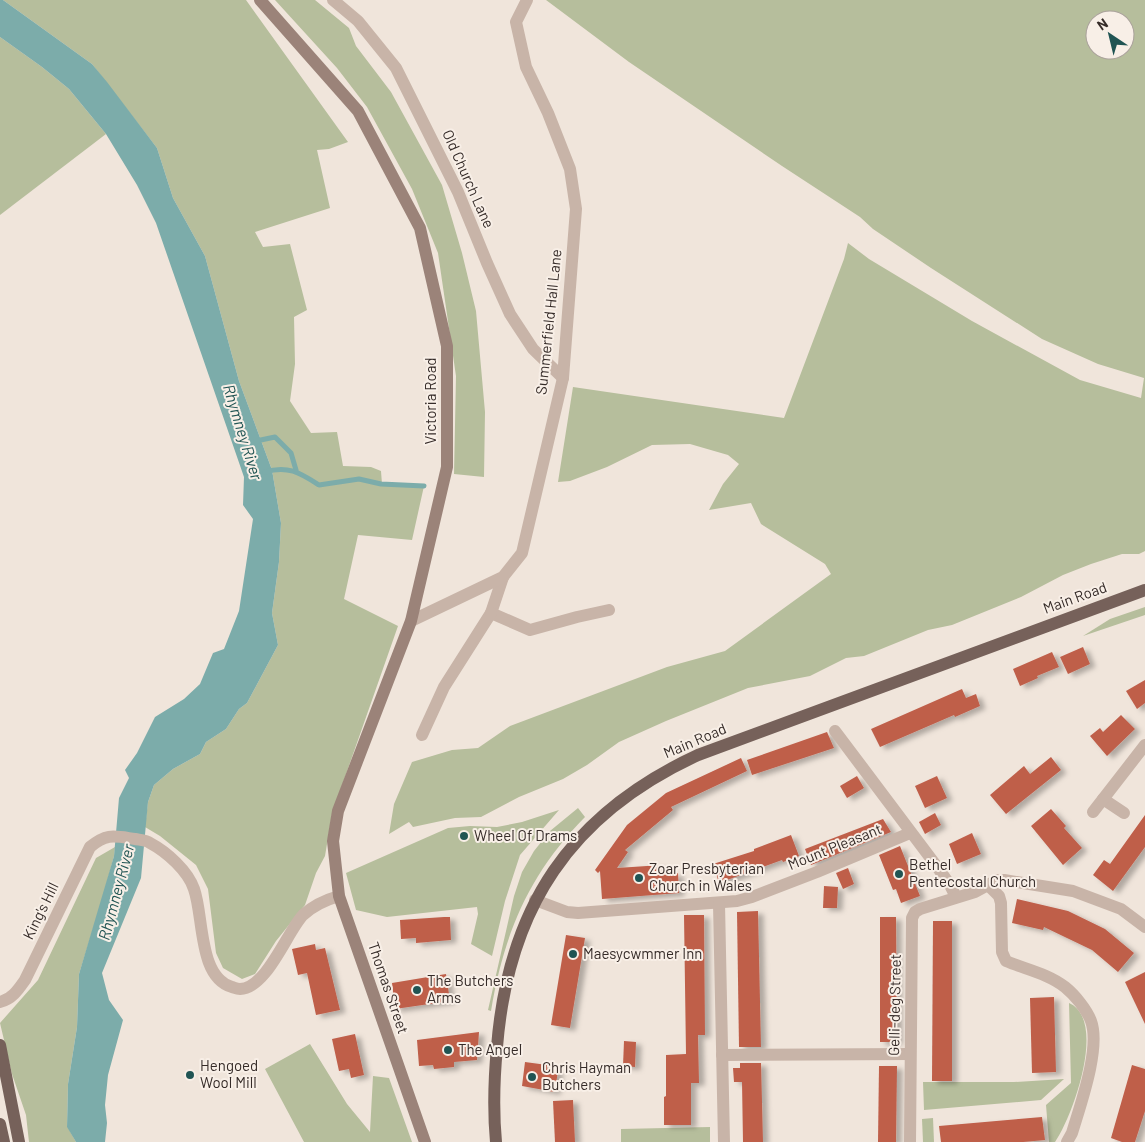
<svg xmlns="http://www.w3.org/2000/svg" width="1145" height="1142" viewBox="0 0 1145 1142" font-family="Barlow,sans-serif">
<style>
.green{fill:#b6be9c;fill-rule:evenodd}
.water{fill:#7cacaa}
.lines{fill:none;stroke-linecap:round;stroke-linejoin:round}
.stream{stroke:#7cacaa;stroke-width:5}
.building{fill:#bf5e4a;filter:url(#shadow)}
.minor{stroke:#c8b4a8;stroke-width:12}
.secondary{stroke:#9b8379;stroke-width:12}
.primary{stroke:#76615a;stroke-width:12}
.poi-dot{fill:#205453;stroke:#f8efe7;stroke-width:2}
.labels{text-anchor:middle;stroke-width:4;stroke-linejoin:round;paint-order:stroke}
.street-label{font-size:15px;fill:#352b28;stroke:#f8efe7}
.poi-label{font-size:15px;fill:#352b28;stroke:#f8efe7;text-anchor:start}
.water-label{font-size:16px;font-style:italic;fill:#205453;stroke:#f8efe7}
</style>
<defs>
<filter id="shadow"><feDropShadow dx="5.5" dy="3" stdDeviation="2.5" flood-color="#0004"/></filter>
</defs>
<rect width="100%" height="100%" fill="#f0e5db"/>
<!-- green -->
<g class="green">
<path d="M3,0h243l102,142 -19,7 -12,1 13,58 -75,24 8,15 27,-3 17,66 -13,7 1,47 -5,37 21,32 26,-1 6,34 28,1 10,4 1,13 42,2 -12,54 -54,-5 -14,64 54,27 -66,188 -7,42 -9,17 -11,32 -29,36 -21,33 -13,5 -19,-11 -7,-15 -8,-64 -12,-24 -36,-29 -15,-9 3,-25 6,-17 19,-16 27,-15 6,-12 20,-13 13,-20 8,-6 31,-58 -6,-32 7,-51 2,-39 -9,-53 -33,-89 -34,-125 -32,-58 -16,-50 -65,-84z"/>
<path d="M275,0h40l34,28 7,18 35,46 51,93 20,68 14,58 9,101 -1,65 -30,-3 2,-98 -18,-123 -26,-64 -45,-82 -30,-39z"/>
<path d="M546,0h599v551l-6,3h-17l-31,10 -28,11 -42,22 -69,28 -24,5 -64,26 -18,2 -36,18 -62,12 -82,33 -47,21 -32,23 -24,14 -44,18 -38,20 -26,1 -42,9 -4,-5 -20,12 5,-30 18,-42 40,-12 26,-2 32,-22 157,-59 58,-16 106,-77 -6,-10 -64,-40 -10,-21 -42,7 14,-26 16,-20 -11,-9 -38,-11 -38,1 -45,22 -37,14 -12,1 15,-95 211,31 60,-159 4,-16 21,16 103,62 108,59 61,18 3,-20 -46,-14 -56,-25 -111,-71 -58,-39 -13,-12 -78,-51 -153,-104zM1095,20h30v30h-30z"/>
<path d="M0,37l42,30 27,22 37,45 -106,81z"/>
<path d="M1145,607v8l-62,21 27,-17z"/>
<path d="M578,808l7,9c-56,57 -81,116 -94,194l-3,-1 26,-114 8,-24 12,-21 16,-20z"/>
<path d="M559,810l-39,45 -15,46 -13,55 -21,-12 7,-30 -1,-7 -90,10 -31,-7 -10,-37 102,-45 22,-2 27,1 25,-5z"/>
<path d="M115,847l-1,9 -12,44 -23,74 -2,53 -9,57 -1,42 9,16h-47l-3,-27 -14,-41 -12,-51 38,-43 58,-122z"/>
<path d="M1069,1003c39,17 3,115 -14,139h-6l-3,-37 25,-22z"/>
<path d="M310,1044l37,60 23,28 3,-56 16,2 23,64h-108l-39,-73z"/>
<path d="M1064,1079l-23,21 -117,10 -1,-28h91z"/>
<path d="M933,1118l1,24h-11l-1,-23z"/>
<path d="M710,1127v15h-89v-13z"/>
</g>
<!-- water -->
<path class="water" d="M0,0h3l89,64 15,18 50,66 16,50 32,58 34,125 33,89 9,53 -2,39 -7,51 6,32 -31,58 -8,6 -13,20 -20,13 -6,12 -27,15 -19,16 -6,17 -7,76 -39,95 7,27 14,20 -15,55 -3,30 2,18 -2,19h-29l-9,-15 1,-43 9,-57 2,-53 35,-118 5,-58 10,-20 -4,-8 12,-17 18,-36 29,-18 16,-15 13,-31 11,-4 15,-38 14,-92 -10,-14 1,-28 -88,-254 -19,-38 -31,-51 -37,-45 -27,-22 -42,-30z"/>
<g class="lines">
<!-- stream -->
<g class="stream">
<path d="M256,441l19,-4 16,16 5,17"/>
<path d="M265,472c23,-7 35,1 54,13l40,-6 22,5 43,2"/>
</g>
</g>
<!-- building -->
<g class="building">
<path d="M1083,647l7,17 -22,10 -8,-17z"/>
<path d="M1052,652l7,15 -22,9 1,2 -18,8 -7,-17z"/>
<path d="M1145,680v23l-8,6 -11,-18z"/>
<path d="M962,689l4,9 10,-4 4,12 -25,11 -1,-2 -74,32 -9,-18z"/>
<path d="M1121,715l14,14 -28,27 -17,-20 10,-8 3,4z"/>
<path d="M827,732l7,16 -82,27 -5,-15z"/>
<path d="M1051,757l10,13 -55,44 -16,-19 34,-29 6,8z"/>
<path d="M741,758l6,13 -76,36 2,3 -48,40 3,2 -11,16 45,-3v4l5,-1 1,6 10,-1 1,20 -77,6 -2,-28 -2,2 -3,-3 32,-45 39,-32z"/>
<path d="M857,776l7,12 -17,10 -7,-12z"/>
<path d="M937,776l10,22 -22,10 -10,-22z"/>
<path d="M1051,809l15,17 -2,2 18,20 -19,17 -32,-39z"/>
<path d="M935,813l6,12 -16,9 -6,-12z"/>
<path d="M1145,815v32l-32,44 -20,-16 11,-15 6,4z"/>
<path d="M883,819l8,13 -80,33 -6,-16z"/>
<path d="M972,833l9,21 -24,10 -8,-20z"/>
<path d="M791,835l8,21 -16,6 -1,-2 -63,23 -6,-19 41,-13v-2z"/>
<path d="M900,846l20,50 -19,7 -5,-14 -3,1 -14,-35z"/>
<path d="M848,868l6,16 -11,5 -7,-16z"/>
<path d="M824,886l14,1 -1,21h-14z"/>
<path d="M1017,899l51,12 37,18 29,24 -16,19 -26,-22 -48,-23 -1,3 -31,-7z"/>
<path d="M758,911l3,136h-22l-2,-135z"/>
<path d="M684,915h20l1,120h-7l1,48h-8v42h-27v-28l2,-1v-41l20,-1z"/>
<path d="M444,917h6l1,23 -35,3v-5l-15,1 -1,-19z"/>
<path d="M880,917h16l1,125h-17z"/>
<path d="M933,921h19v160h-20z"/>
<path d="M566,935l19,3 -15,90 -19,-3z"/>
<path d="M315,944l1,6 9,-2 15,62 -24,5 -9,-42 -9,2 -6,-26z"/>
<path d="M1145,972v52l-20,-42z"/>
<path d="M446,974l4,27 -55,8 -3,-26z"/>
<path d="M1054,997l2,75 -24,1 -2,-75z"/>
<path d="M479,1032l-2,28 -23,2v5l-20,2 -1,-4 -14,1 -2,-26z"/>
<path d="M355,1034l9,41 -13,3 -2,-9 -10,2 -7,-32z"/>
<path d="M624,1041l12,1 -1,25 -12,-1z"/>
<path d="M525,1062l22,3v3l11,2 -3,22 -33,-6z"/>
<path d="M740,1063h21l2,79h-20l-1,-60h-8l-1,-14h7z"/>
<path d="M1132,1065l13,4v42l-10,31h-13l-11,-4z"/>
<path d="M879,1066h18l-1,76h-18z"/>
<path d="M573,1100l2,42h-20l-2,-41z"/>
<path d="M1042,1117l3,23 -22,2h-82l-2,-16z"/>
</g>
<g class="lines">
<!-- minor -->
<g class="minor">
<path d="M333,0l25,21 38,47 62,124 29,71 23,51 23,35 30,29"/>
<path d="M503,577l-12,36 39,17 47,-13 32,-7"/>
<path d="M411,621l92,-44 19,-24 41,-175 13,-169 -6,-40 -22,-56 -22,-46 -10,-45 11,-22"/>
<path d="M835,731l103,137 12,17 6,12"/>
<path d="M422,735l22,-48 47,-74"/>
<path d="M1103,799l21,14"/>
<path d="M1093,812l52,-67"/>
<path d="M989,886l10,10 2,7 1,49 4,9c19,8 43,13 59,26 10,8 22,23 26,34 10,27 -11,85 -19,112l-5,9"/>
<path d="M535,900l32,12 11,1 159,-12 15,-4 65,-25 93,-39"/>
<path d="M719,904l5,238"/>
<path d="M0,1002c12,-3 18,-12 25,-22l65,-133c17,-14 24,-11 45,-8 5,1 11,1 15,4 17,9 38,28 44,46 10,28 4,88 38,98 3,1 5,2 8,2 27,-1 47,-57 63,-74 11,-10 22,-15 36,-19"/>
<path d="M722,1055l188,-1"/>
<path d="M910,1142l2,-224 3,-6 5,-3 55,-17 22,-12h7l69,11 48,18 24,18"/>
</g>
<!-- secondary -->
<path class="secondary" d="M260,0l98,111 62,117 27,118v121l-36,154 -73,190 -5,30 6,55 86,246"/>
<!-- primary -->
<g class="primary">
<path d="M0,1045l19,97"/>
<path d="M0,1124l4,18"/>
<path d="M496,1142c-3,-32 -2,-63 1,-95 11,-139 73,-233 201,-292l447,-165"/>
</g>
</g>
<!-- markers -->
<g class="poi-dot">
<circle cx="464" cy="836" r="5"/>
<circle cx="899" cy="874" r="5"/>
<circle cx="639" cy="878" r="5"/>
<circle cx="573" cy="954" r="5"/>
<circle cx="417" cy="990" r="5"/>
<circle cx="448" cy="1050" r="5"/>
<circle cx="190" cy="1075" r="5"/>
<circle cx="532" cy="1077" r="5"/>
</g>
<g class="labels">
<!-- street labels -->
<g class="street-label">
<text transform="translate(468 179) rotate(66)" y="5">Old Church Lane</text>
<text transform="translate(549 322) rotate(-84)" y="5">Summerfield Hall Lane</text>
<text transform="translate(431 401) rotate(-90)" y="5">Victoria Road</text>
<text transform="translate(1075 598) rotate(-20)" y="5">Main Road</text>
<text transform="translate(695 741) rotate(-23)" y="5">Main Road</text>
<text transform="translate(835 847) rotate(-22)" y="5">Mount Pleasant</text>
<text transform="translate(41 911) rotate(-64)" y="5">King's Hill</text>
<text transform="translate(388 988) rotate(71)" y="5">Thomas Street</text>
<text transform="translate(895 1005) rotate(-89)" y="5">Gelli-deg Street</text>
</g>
<!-- poi labels -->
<g class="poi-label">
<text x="474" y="841">Wheel Of Drams</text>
<text x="909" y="870">Bethel<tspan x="909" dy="17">Pentecostal Church</tspan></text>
<text x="649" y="874">Zoar Presbyterian<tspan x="649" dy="17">Church in Wales</tspan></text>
<text x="583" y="959">Maesycwmmer Inn</text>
<text x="427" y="986">The Butchers<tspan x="427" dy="17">Arms</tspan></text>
<text x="458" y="1055">The Angel</text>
<text x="200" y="1071">Hengoed<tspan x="200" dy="17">Wool Mill</tspan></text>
<text x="542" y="1073">Chris Hayman<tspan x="542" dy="17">Butchers</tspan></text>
</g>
<!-- water labels -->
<g class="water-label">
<text transform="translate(243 432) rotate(73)" y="6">Rhymney River</text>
<text transform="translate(116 892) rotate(-75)" y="6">Rhymney River</text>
</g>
</g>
<!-- north arrow -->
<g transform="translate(1110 35) rotate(325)"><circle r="24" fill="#f8efe7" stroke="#aaa19b"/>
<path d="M0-4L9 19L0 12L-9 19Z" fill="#205453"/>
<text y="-8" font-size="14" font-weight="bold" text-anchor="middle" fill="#352b28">N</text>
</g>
</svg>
